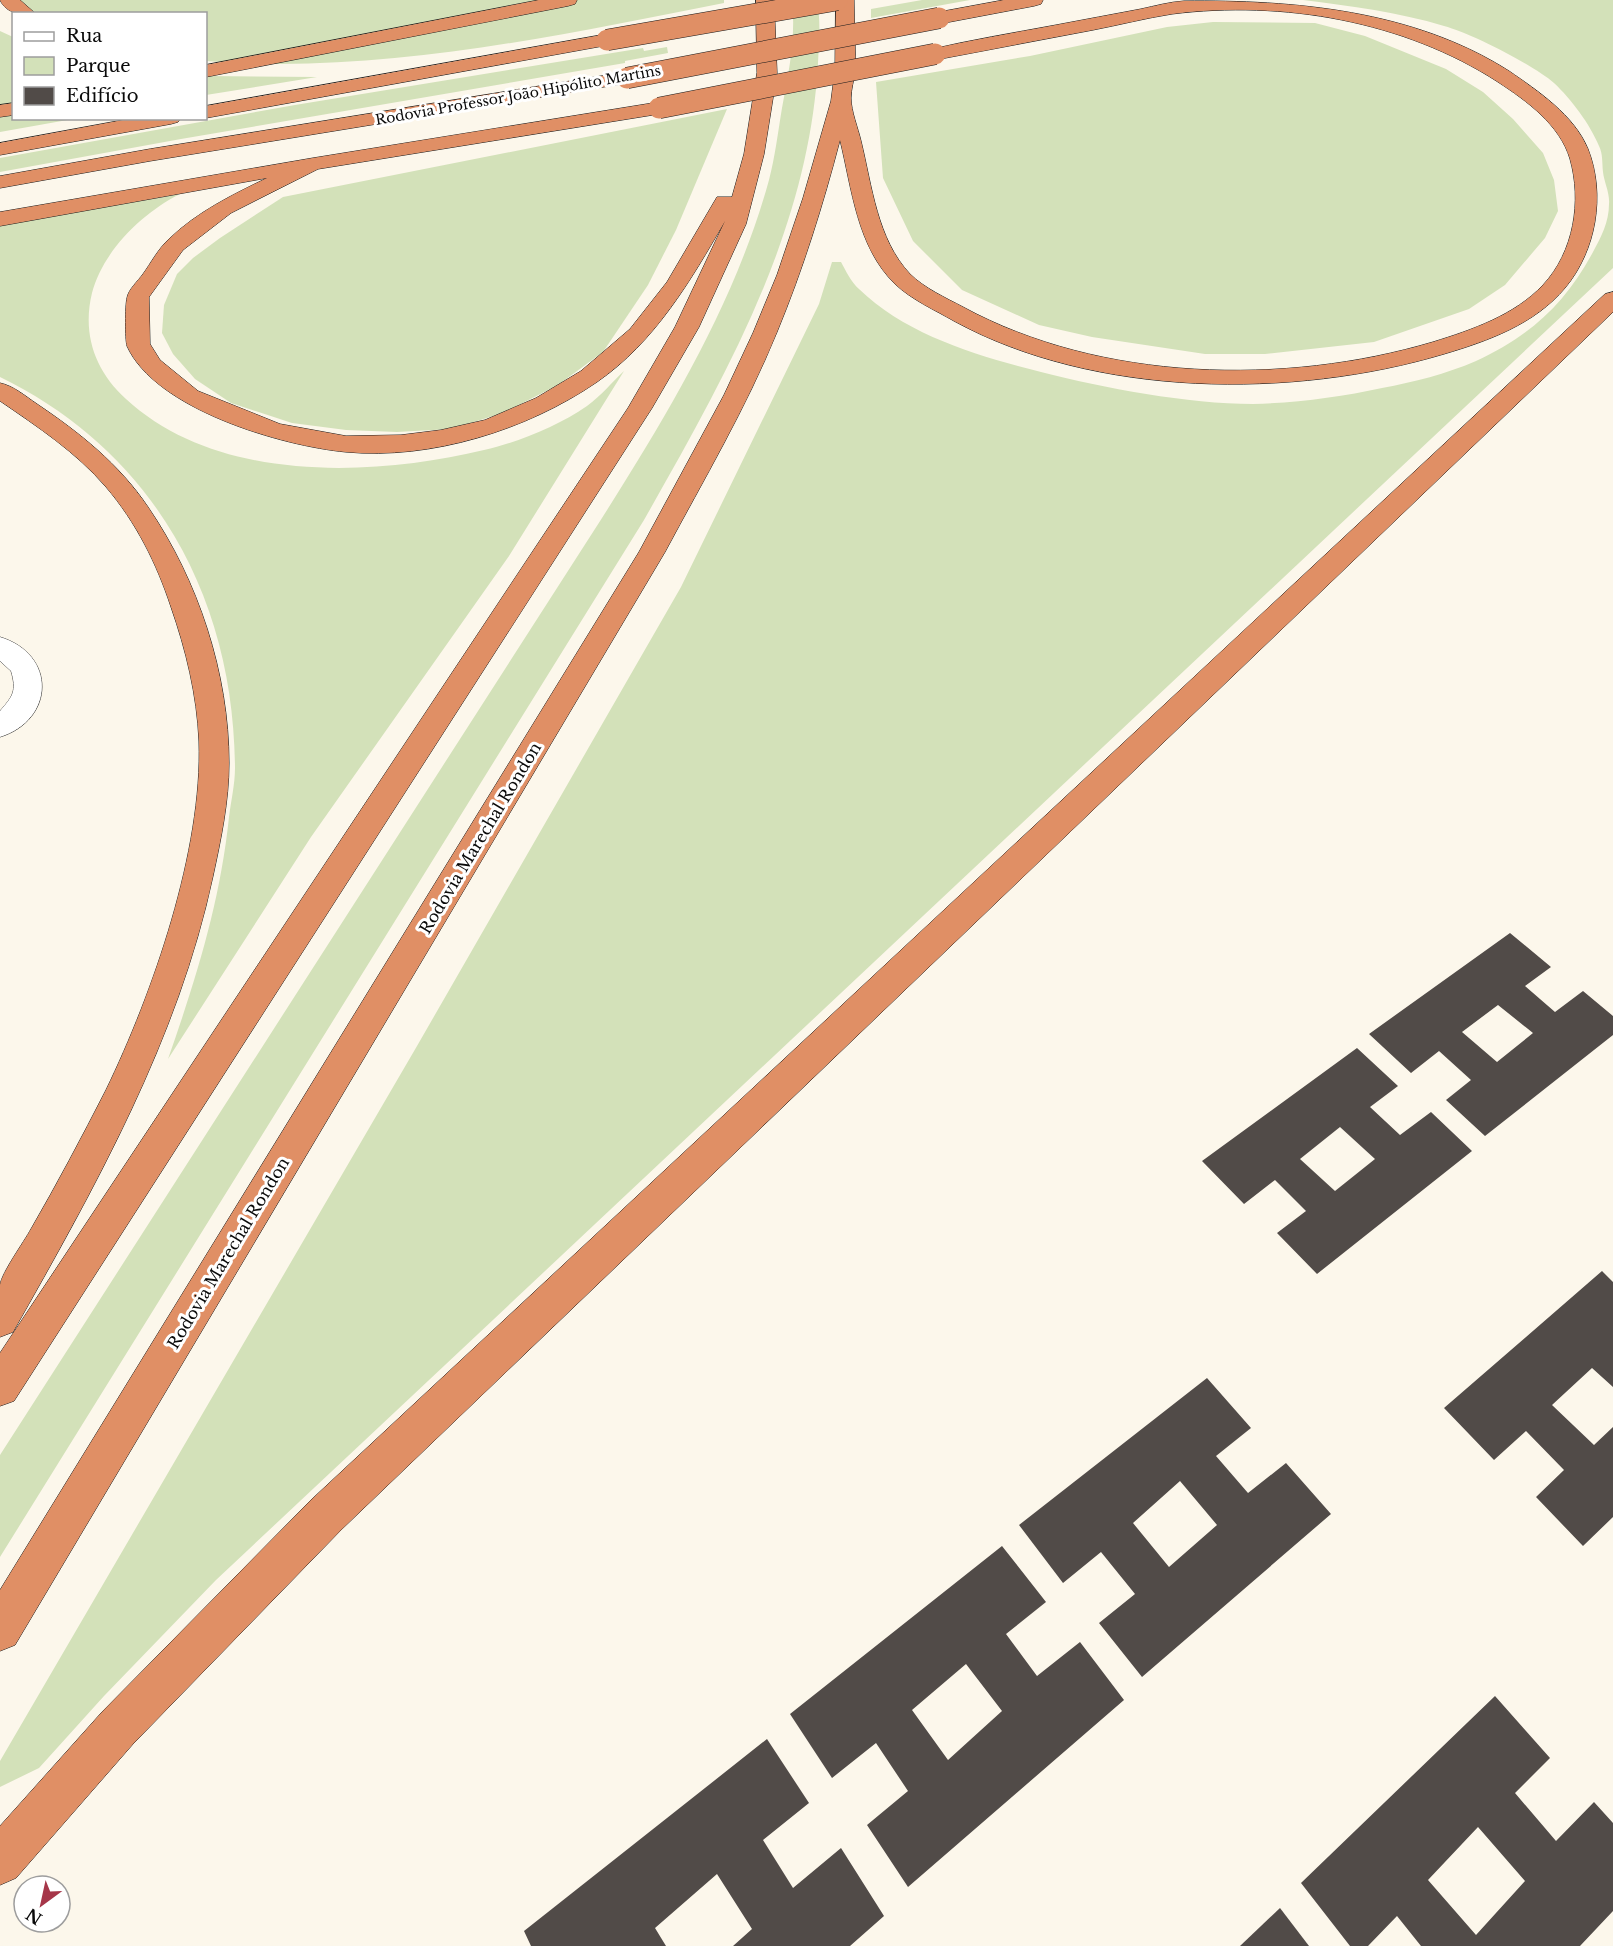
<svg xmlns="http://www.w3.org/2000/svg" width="1613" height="1946" viewBox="0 0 1613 1946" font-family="'Libre Baskerville',serif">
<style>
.green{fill:#d3e1b9}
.building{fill:#514b48;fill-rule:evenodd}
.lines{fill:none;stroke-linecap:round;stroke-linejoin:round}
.minor-casing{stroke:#3d3d3d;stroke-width:1}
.highway-casing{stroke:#1b1b1b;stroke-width:1}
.minor{fill:#fff;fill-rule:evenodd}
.highway{fill:#e08f65;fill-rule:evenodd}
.highway-bridge-casing{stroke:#1b1b1b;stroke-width:22;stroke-linecap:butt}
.highway-bridge{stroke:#e08f65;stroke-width:21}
.labels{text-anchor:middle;stroke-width:6;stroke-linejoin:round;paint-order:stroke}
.far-street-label{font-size:14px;fill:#0a0a0a;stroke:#fff}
.street-label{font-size:16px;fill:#0a0a0a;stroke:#fff}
</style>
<rect width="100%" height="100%" fill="#fcf7eb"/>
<!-- green -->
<g class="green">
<path d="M1,0h723v3c-167,33 -348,72 -518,58v-47l-184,-1z"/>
<path d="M792,0h25c4,22 2,41 1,63 -9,168 -93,314 -174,457l-644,1037v-102l602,-937c67,-106 133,-215 167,-338 6,-23 9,-48 13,-72 7,-37 14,-70 10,-108z"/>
<path d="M922,0h48l-99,18v-9z"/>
<path d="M1303,0h310v268l-1397,1312 -112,116 -65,72 -39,19v-26l417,-715 264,-459 138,-283 13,-42h9c5,9 10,20 18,27 47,46 119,67 182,83 63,16 147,32 212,32 43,-1 88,-7 129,-16 32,-6 64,-14 94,-27 54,-25 89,-57 117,-109 8,-15 16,-30 16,-48 1,-11 -5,-22 -6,-32 -1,-9 0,-18 -4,-26 -9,-22 -28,-47 -45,-63 -21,-18 -83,-50 -110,-57 -46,-14 -93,-20 -141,-26z"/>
<path d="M1213,22l102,1 50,13 81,33 37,23 30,27 30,34 11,27 4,31 -13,27 -40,47 -36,24 -95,33 -109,12h-60l-113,-17 -53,-12 -77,-35 -49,-49 -30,-63 -7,-96 154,-26 137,-29z"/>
<path d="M0,31l13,6 1,81 59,1 -73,13z"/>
<path d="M667,47l1,6 -43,8v2l-444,76 -181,33v-14l295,-53 348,-57 1,3z"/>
<path d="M206,76l111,1 -111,18z"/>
<path d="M727,109l-51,121 -28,55 -45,67 -45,33 -55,28 -52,16 -54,3 -51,-2 -54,-7 -61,-20 -36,-24 -22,-25 -11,-21 2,-28 13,-31 16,-16 27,-20 63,-41z"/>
<path d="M180,194c-38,19 -77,57 -88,99 -10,41 3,78 34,106 91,84 245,78 358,51 35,-8 74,-24 103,-44 14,-10 25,-24 37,-35l-115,185 -198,281 -143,222c28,-80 52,-156 61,-242 2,-16 6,-33 6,-49 -1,-170 -81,-316 -235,-391v-152z"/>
</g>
<!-- building -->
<g class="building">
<path d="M1510,933l41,34 -26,19 30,26 28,-21 30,25v19l-128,101 -39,-36 25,-20 -32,-29 -28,22 -42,-39zM1498,1005l35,28 -36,29 -35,-30z"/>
<path d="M1357,1048l41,38 -28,21 30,28 31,-23 41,39 -155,123 -40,-41 29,-22 -31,-31 -31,24 -42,-43zM1340,1127l35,32 -40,32 -35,-32z"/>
<path d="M1602,1271l11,11v105l-21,-19 -40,37 42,40 19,-18v90l-30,29 -47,-49 28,-27 -38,-39 -32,29 -50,-52z"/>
<path d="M1207,1378l44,50 -35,28 32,37 38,-30 45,51 -189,163 -43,-54 36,-29 -34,-42 -38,31 -44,-58zM1180,1481l37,44 -48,42 -36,-44z"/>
<path d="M1002,1546l44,56 -40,32 31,42 43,-34 44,58 -216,187 -41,-62 41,-34 -32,-48 -44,35 -42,-64zM966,1664l36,47 -54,49 -36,-50z"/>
<path d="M1495,1696l55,62 -35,35 41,48 38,-39 19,21v88l-33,35h-159l-24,-30 -29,30h-18l-49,-63zM1478,1827l47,54 -49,54 -48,-55z"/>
<path d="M767,1739l42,64 -46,37 30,48 48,-40 43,68 -34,30h-117l19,-17 -35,-55 -62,54 11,18h-135l-7,-15z"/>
<path d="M1280,1908l29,38h-69z"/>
</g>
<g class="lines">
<defs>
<path id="minor" d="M0,637c57,17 55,83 0,100v-26c13,-15 17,-20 11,-40l-11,-10z"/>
<g id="highway">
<path d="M0,0h20l16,14c-14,0 -29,1 -36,-14z"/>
<path d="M539,0h38l-2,4 -7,2 -362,71v-12z"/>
<path d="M756,0h18l3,73 -13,81 -18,70 -47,103 -47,81 -638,993 -14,5v-53l628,-945 47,-81 50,-106c-34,59 -70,121 -128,161 -70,48 -166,78 -251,70 -64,-6 -191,-43 -219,-106 -2,-7 -2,-40 0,-48 1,-8 11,-17 16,-24 8,-11 15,-25 26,-35 28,-27 63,-44 98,-61l-267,48v-14l313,-54 346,-56 7,2 3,4 -3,4 -7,2 -341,55 -87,44 -48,37 -34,47 1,47 10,16 38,31 82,33 66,12 55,-1 40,-5 44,-10 51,-22 45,-27 49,-42 37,-47 50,-85h15l12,-43 13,-81z"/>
<path d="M836,0h18c0,24 2,48 1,72 -1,8 -4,17 -4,26 0,13 7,30 10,43 11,45 16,98 49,133 14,14 36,24 53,33 138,75 322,79 470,35 39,-12 82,-27 110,-57 31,-33 39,-84 27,-126 -10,-34 -43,-58 -72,-77 -94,-61 -215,-82 -326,-68 -26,4 -53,11 -79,16 -53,10 -105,20 -158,30l-7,-2 -3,-4 3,-4c42,-10 85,-17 128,-25 28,-5 57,-11 85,-16 14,-3 28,-7 43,-8 110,-1 229,9 325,70 29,20 65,44 79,78 18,46 8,102 -23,139 -30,36 -77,53 -121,66 -151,45 -349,44 -490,-33 -19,-11 -42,-21 -59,-37 -38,-37 -43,-95 -55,-144 -17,65 -37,129 -63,192 -31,76 -73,147 -112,220l-650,1093 -15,6v-61l639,-1038 85,-157 29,-62 24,-58 26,-77 28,-97 4,-31z"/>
<path d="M1004,0h39l-2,4 -7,2 -95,18 -7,-2 -2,-4 2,-4 7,-2z"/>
<path d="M607,34l7,2 3,4 -3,4 -408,74v-12z"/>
<path d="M627,72l7,2 3,4 -3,4 -484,79 -150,27v-12l150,-27z"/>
<path d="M14,103v12l-14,2v-12z"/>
<path d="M134,118h47l-3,4 -7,2 -171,31v-12z"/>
<path d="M1613,292v20l-1272,1218 -208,214 -117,134 -16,7v-59l102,-114 209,-212 1294,-1206z"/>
<path d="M0,383c14,3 25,13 37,21 43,29 82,60 111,103 50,73 81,167 81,256 0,38 -8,76 -16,113 -35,164 -118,311 -200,456l-13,5c0,-16 0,-36 0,-52 2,-13 24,-43 31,-56 26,-45 51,-92 75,-139 47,-97 97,-240 93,-349 -2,-46 -13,-91 -28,-134 -14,-43 -35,-85 -65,-120 -30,-35 -68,-60 -106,-86z"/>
</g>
</defs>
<!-- minor casing -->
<use href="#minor" class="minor-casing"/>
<!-- highway casing -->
<use href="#highway" class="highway-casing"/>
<!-- minor -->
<use href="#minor" class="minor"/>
<!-- highway -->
<use href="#highway" class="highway"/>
<defs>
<g id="highway-bridge">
<path d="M607,40l230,-40"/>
<path d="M627,78l312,-60"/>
<path d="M659,108l276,-54"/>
</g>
</defs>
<!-- highway-bridge casing -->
<use href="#highway-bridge" class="highway-bridge-casing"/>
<!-- highway-bridge -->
<use href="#highway-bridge" class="highway-bridge"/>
</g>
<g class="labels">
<!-- far-street labels -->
<g class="far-street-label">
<text transform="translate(518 95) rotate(-10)" y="5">Rodovia Professor João Hipólito Martins</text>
</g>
<!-- street labels -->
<g class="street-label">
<text transform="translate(480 838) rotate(-59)" y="6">Rodovia Marechal Rondon</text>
<text transform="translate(228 1253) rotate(-59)" y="6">Rodovia Marechal Rondon</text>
</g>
</g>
<!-- legend -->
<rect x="12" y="12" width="195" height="108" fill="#ffffff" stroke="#9d9d9d" stroke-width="1.5"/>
<rect x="24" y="32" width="30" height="9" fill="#ffffff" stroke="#9d9d9d" stroke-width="1.5"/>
<text x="66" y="42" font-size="18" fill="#0a0a0a">Rua</text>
<rect x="24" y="57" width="30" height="18" fill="#d3e1b9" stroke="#9d9d9d" stroke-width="1.5"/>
<text x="66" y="72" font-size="18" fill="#0a0a0a">Parque</text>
<rect x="24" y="87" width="30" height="18" fill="#514b48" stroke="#9d9d9d" stroke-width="1.5"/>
<text x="66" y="102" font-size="18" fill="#0a0a0a">Edifício</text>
<!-- north arrow -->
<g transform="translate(42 1904) rotate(213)"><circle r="28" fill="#ffffff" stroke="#9d9d9d" stroke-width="1.5"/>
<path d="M0-4.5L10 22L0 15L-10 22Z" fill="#a63649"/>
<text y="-9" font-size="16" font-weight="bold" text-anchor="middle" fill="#0a0a0a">N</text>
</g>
</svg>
